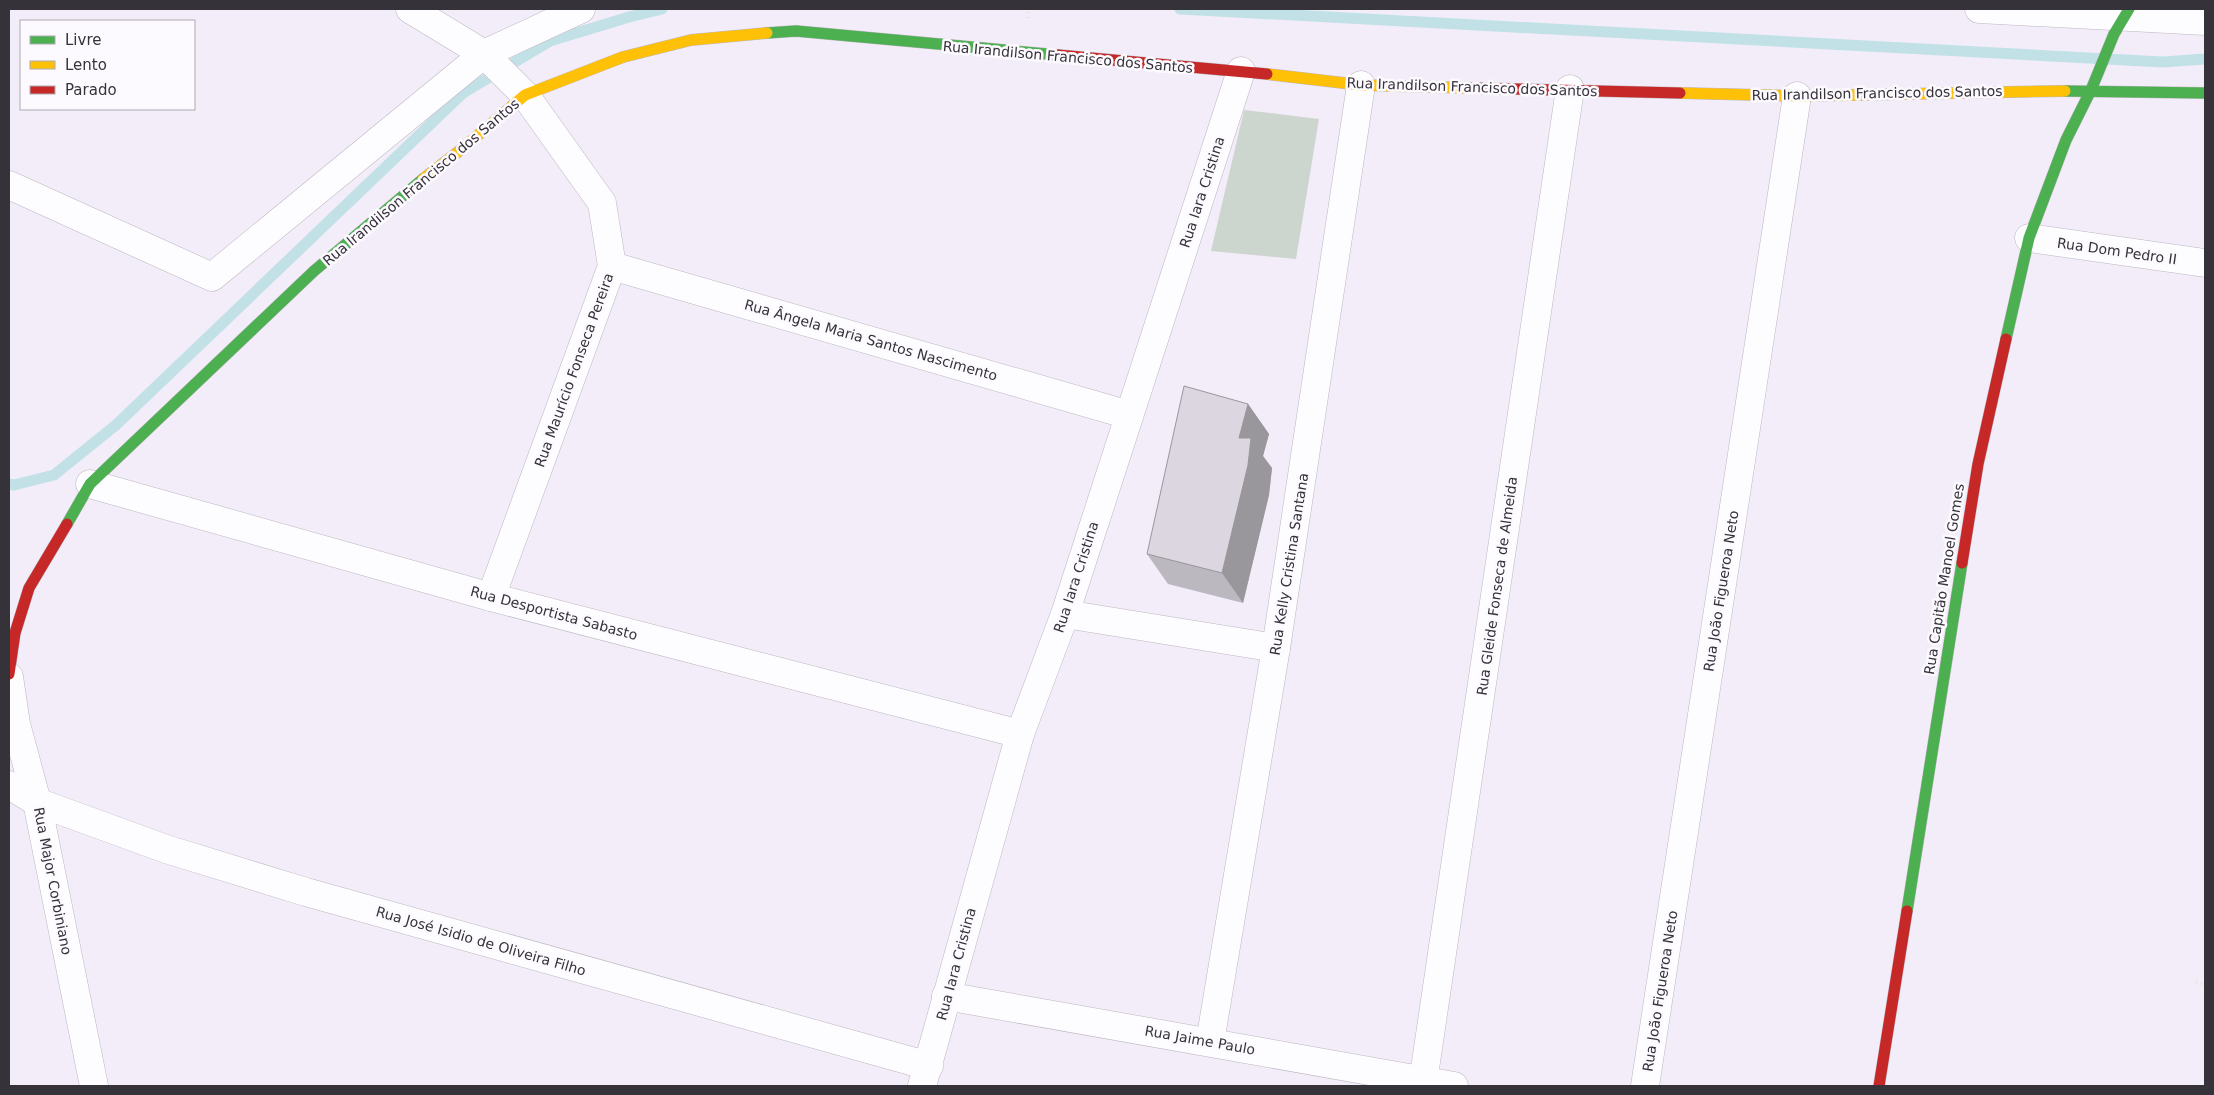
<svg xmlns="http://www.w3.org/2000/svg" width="2214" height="1095" viewBox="0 0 2214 1095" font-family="'DejaVu Sans',sans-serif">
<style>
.green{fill:#cdd5cf}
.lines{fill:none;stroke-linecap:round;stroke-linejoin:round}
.stream{stroke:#c2e1e7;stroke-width:11}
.street-casing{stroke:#bcb7c1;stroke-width:29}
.fast-casing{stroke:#bcb7c1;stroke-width:12}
.slow-casing{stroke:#bcb7c1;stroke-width:12}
.jam-casing{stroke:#bcb7c1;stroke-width:12}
.path{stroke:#e0dee2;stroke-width:3;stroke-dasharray:1 4;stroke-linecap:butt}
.street{stroke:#fdfcfe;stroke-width:28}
.fast{stroke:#4caf50;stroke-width:11}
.slow{stroke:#ffc107;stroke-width:11}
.jam{stroke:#c62828;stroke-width:11}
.wall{fill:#bcb8c0}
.shaded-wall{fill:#99969c}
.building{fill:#dbd6df;stroke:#99969c}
.labels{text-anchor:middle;stroke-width:5;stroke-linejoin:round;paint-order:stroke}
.street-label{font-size:14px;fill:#36323a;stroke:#fcfafe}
</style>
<rect width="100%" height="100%" fill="#f3edf9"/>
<!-- green -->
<path class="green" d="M1244,110l75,9 -23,140 -85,-8z"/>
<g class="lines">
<!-- stream -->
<g class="stream">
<path d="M1180,9l983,53 42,-3"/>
<path d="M9,484l5,1 40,-10 62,-50 347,-332 87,-52 79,-24 33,-8"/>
</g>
<defs>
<g id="street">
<path d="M410,9l74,45 41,41 77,108 10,63 -121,331"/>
<path d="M1979,9l226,12"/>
<path d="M9,185l203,92 272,-223 97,-45"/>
<path d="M2029,238l176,25"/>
<path d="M612,266l517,149"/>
<path d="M90,484l401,113 529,137"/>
<path d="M1065,614l211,34"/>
<path d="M9,677l7,47 21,78 57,284"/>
<path d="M9,785l28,17 129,47 140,43 623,174"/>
<path d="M946,996l508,90"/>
<path d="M1210,1042l66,-394 85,-563"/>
<path d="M1423,1082l147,-993"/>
<path d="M922,1086l98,-352 45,-120 176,-543"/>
<path d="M1645,1086l152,-990"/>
</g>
<g id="fast">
<path d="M767,33l29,-2 262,24"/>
<path d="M2065,91l140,2"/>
<path d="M2006,339l23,-101 37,-98 25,-50 23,-56 15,-25"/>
<path d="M67,524l23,-40 224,-213 109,-92"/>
<path d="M1907,911l55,-348"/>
</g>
<g id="slow">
<path d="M1267,74l94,11 110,3"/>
<path d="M1680,93l117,3 268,-5"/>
<path d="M423,179l40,-31 62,-53 98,-38 68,-17 76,-7"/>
</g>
<g id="jam">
<path d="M1058,55l209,19"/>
<path d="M1471,88l209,5"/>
<path d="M1962,563l16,-99 28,-125"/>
<path d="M9,674l6,-41 14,-45 38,-64"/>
<path d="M1879,1086l28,-175"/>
</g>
</defs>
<!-- street casing -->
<use href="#street" class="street-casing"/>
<!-- fast casing -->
<use href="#fast" class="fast-casing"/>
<!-- slow casing -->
<use href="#slow" class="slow-casing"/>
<!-- jam casing -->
<use href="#jam" class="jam-casing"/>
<!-- path -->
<g class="path">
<path d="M1028,18l1,-9"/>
<path d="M2196,982l9,3"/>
</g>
<!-- street -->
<use href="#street" class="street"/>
<!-- fast -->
<use href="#fast" class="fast"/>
<!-- slow -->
<use href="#slow" class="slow"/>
<!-- jam -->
<use href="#jam" class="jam"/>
</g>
<!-- wall -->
<path class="wall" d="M1248,404l21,30 -6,22 9,12 -3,27 -26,108 -75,-19 -21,-30z"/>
<!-- shaded-wall -->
<path class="shaded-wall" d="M1248,404l21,30 -6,22 9,12 -3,27 -26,108 -21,-30 17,-135z"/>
<!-- building -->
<path class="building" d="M1184,386l64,18 -9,34h12l-3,27 -26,108 -75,-19z"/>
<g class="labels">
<!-- street labels -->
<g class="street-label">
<text transform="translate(1068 57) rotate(5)" y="5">Rua Irandilson Francisco dos Santos</text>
<text transform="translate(1472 87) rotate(2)" y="5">Rua Irandilson Francisco dos Santos</text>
<text transform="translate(1877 93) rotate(-1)" y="5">Rua Irandilson Francisco dos Santos</text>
<text transform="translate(421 182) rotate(-40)" y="5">Rua Irandilson Francisco dos Santos</text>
<text transform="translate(1202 192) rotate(-72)" y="5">Rua Iara Cristina</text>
<text transform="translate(2117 251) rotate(8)" y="5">Rua Dom Pedro II</text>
<text transform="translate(871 340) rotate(16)" y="5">Rua Ângela Maria Santos Nascimento</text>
<text transform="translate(574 370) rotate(-70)" y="5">Rua Maurício Fonseca Pereira</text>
<text transform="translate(1289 564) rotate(-81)" y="5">Rua Kelly Cristina Santana</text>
<text transform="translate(1076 577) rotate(-72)" y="5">Rua Iara Cristina</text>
<text transform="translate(1944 579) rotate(-81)" y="5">Rua Capitão Manoel Gomes</text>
<text transform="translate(1497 586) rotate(-82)" y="5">Rua Gleide Fonseca de Almeida</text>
<text transform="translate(1721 591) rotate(-81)" y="5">Rua João Figueroa Neto</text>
<text transform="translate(554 613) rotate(15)" y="5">Rua Desportista Sabasto</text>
<text transform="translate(53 881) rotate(79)" y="5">Rua Major Corbiniano</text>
<text transform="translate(481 941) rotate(16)" y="5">Rua José Isidio de Oliveira Filho</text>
<text transform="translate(956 964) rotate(-75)" y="5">Rua Iara Cristina</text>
<text transform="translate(1660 991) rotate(-81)" y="5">Rua João Figueroa Neto</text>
<text transform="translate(1200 1040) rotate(10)" y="5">Rua Jaime Paulo</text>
</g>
</g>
<!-- border -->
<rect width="2214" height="1095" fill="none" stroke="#36323a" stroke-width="20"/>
<!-- legend -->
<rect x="20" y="20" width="175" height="90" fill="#fcfafe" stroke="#adaab0"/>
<rect x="30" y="36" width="25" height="8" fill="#4caf50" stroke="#adaab0"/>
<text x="65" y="45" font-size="15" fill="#36323a">Livre</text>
<rect x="30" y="61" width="25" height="8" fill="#ffc107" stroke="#adaab0"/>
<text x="65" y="70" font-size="15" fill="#36323a">Lento</text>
<rect x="30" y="86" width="25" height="8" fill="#c62828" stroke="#adaab0"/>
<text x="65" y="95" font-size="15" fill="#36323a">Parado</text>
</svg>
